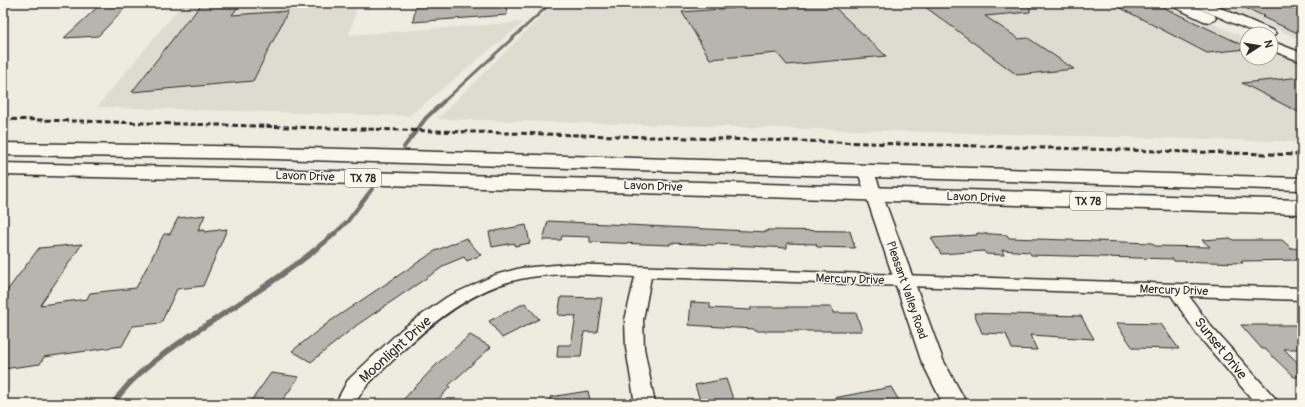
<svg xmlns="http://www.w3.org/2000/svg" width="1305" height="407" viewBox="0 0 1305 407" font-family="Pangolin,sans-serif">
<style>
.built{fill:#dedbd1}
.lines{fill:none;stroke-linecap:round;stroke-linejoin:round}
.stream-far2{stroke:#74726e;stroke-width:3}
.stream-far1{stroke:#74726e;stroke-width:4}
.stream{stroke:#74726e;stroke-width:5.5}
.building{fill:#b8b5ae;stroke:#2b2b2b}
.minor-casing{stroke:#2b2b2b;stroke-width:3}
.tertiary-casing{stroke:#2b2b2b;stroke-width:3}
.secondary-casing{stroke:#2b2b2b;stroke-width:3}
.primary-casing{stroke:#2b2b2b;stroke-width:3}
.minor{fill:#fbf7ec;fill-rule:evenodd}
.tertiary{fill:#fbf7ec;fill-rule:evenodd}
.secondary{fill:#fbf7ec;fill-rule:evenodd}
.primary{fill:#fbf7ec;fill-rule:evenodd}
.rail{stroke:#2b2b2b;stroke-width:3;stroke-dasharray:5.5 3;stroke-linecap:butt}
.labels{text-anchor:middle;stroke-width:3;stroke-linejoin:round;paint-order:stroke}
.shield{fill:#fbf7ec;stroke:#696865;stroke-width:1}
.shield-label{font-size:11px;font-weight:bold;fill:#2b2b2b}
.street-label{font-size:12px;fill:#2b2b2b;stroke:#fbf7ec}
.near-street-label{font-size:14px;fill:#2b2b2b;stroke:#fbf7ec}
</style>
<rect width="100%" height="100%" fill="#eeebe0"/>
<filter id="ink" filterUnits="userSpaceOnUse"><feTurbulence type="fractalNoise" baseFrequency=".025" numOctaves="2"/><feDisplacementMap in="SourceGraphic" scale="8" xChannelSelector="R" yChannelSelector="G"/><feConvolveMatrix kernelMatrix="1 2 1 2 8 2 1 2 1" color-interpolation-filters="sRGB"/></filter>
<g filter="url(#ink)">
<!-- built -->
<g class="built">
<path d="M183,3h175l-9,32 175,-13 -115,94 -312,-9z"/>
<path d="M555,3h612l80,36v19h24v-8l31,14v78l-865,-23z"/>
<path d="M1214,3h88v37z"/>
</g>
<g class="lines">
<!-- stream-far2 -->
<path class="stream-far2" d="M443,102l108,-99"/>
<!-- stream-far1 -->
<g class="stream-far1">
<path d="M404,147l22,-29 18,-17"/>
<path d="M333,235l14,-13 25,-33"/>
</g>
<!-- stream -->
<path class="stream" d="M113,404c20,-31 57,-55 87,-75 46,-30 93,-59 134,-95"/>
</g>
<!-- building -->
<g class="building">
<path d="M102,3h28l-32,33 -34,2z"/>
<path d="M202,3h39l-9,12 56,-4 -35,70 -121,11 56,-73h2z"/>
<path d="M416,3h90l1,12 -94,7z"/>
<path d="M751,3h79l56,53 -99,9 -10,-12 -67,6 -28,-47 52,-4 -2,-4z"/>
<path d="M920,3h110v9l-45,4 34,23 9,-1 46,31 -57,6z"/>
<path d="M1111,3h43l93,44v2l-40,4z"/>
<path d="M1234,3h68v32l-40,-18 2,-1z"/>
<path d="M1302,77v37l-60,-31z"/>
<path d="M205,215l-7,16 7,-1 -1,2 23,-3 -24,57 -26,3 -16,34 -28,3 -11,20 -78,11 -4,7 -37,5v-73l36,-48 43,-4 -42,61 47,-6 3,-6 46,-5 28,-54h6l8,-16z"/>
<path d="M548,221l219,11v-2l83,1 5,17 -38,-1 -1,-3 -29,-1v5l-71,-4v1l-46,-2v2l-80,-3v-5l-28,-1 -1,4h-18z"/>
<path d="M526,225l4,18 -15,3 -1,-3 -22,4 -3,-15z"/>
<path d="M977,233l30,2 2,3 143,5 3,3 55,1 -8,-7 29,-2 2,2h49l9,8 11,1v11l-61,1 2,2 -69,-2 -1,-2 -142,-4 -2,-3 -27,-2 2,5 -18,-1 -2,-3 -43,3 -10,-16 46,-3z"/>
<path d="M466,238l15,17 -14,6 -3,-4 -17,7 -90,61 -46,37 -19,-11 37,-29 106,-71z"/>
<path d="M561,297l41,1 -5,34h-13l-3,25h-24l1,-12h13l5,-29 -18,-1z"/>
<path d="M691,302l19,1v5l41,2v-3h81l1,6h23l6,18h-108v-2l-65,-4z"/>
<path d="M525,303l14,16 -37,19 -13,-17z"/>
<path d="M974,313l107,3 13,23 -64,-4 7,15 -25,-1 -6,-15 -24,-1z"/>
<path d="M1116,323l45,1 18,25 -46,-1z"/>
<path d="M1241,325h55l6,7v17h-18l18,18v10h-8l-29,-28h-3z"/>
<path d="M470,335l21,12 -43,39 2,1 -16,17h-35l38,-40z"/>
<path d="M271,373l28,4 -19,27h-31z"/>
<path d="M726,379l9,25h-34l-6,-19z"/>
<path d="M891,387l10,17h-67v-6z"/>
<path d="M588,391l3,13h-41v-7z"/>
</g>
<g class="lines">
<defs>
<path id="minor" d="M566,264l736,24v12l-113,-4 20,28 66,74 3,6h-22l-59,-70 -26,-39 -520,-18 -8,43 1,28 11,56h-20l-9,-56 -1,-28 10,-43c-38,-2 -78,-6 -115,2 -49,10 -95,49 -130,84 -14,13 -27,24 -35,41h-20l13,-24 54,-51 45,-32 48,-22 26,-7z"/>
<path id="tertiary" d="M866,167l6,2 2,3 69,188 24,44h-24l-22,-44 -63,-188 2,-3z"/>
<g id="secondary">
<path d="M1170,3h16l28,12 2,3 -7,4 -5,-1 -32,-15z"/>
<path d="M1192,3h17l65,28 2,3 -5,4v-4h-13l-64,-28z"/>
<path d="M1271,41l31,12v9l-31,-12z"/>
</g>
<g id="primary">
<path d="M3,143l272,4 1027,31v12l-1027,-31 -272,-4z"/>
<path d="M3,163l226,5 1073,32v14l-1073,-34 -226,-5z"/>
</g>
</defs>
<!-- minor casing -->
<use href="#minor" class="minor-casing"/>
<!-- tertiary casing -->
<use href="#tertiary" class="tertiary-casing"/>
<!-- secondary casing -->
<use href="#secondary" class="secondary-casing"/>
<!-- primary casing -->
<use href="#primary" class="primary-casing"/>
<!-- minor -->
<use href="#minor" class="minor"/>
<!-- tertiary -->
<use href="#tertiary" class="tertiary"/>
<!-- secondary -->
<use href="#secondary" class="secondary"/>
<!-- primary -->
<use href="#primary" class="primary"/>
<!-- rail -->
<path class="rail" d="M3,119l1299,36"/>
</g>
</g>
<g class="labels">
<!-- shield labels -->
<g class="shield">
<rect x="345" y="169" width="36" height="18" rx="3"/>
<rect x="1070" y="192" width="36" height="18" rx="3"/>
</g>
<g class="shield-label">
<text x="363" y="182">TX 78</text>
<text x="1088" y="205">TX 78</text>
</g>
<!-- street labels -->
<g class="street-label">
<text transform="translate(305 176) rotate(2)" y="4">Lavon Drive</text>
<text transform="translate(653 186) rotate(2)" y="4">Lavon Drive</text>
<text transform="translate(976 197) rotate(2)" y="4">Lavon Drive</text>
<text transform="translate(850 279) rotate(2)" y="4">Mercury Drive</text>
<text transform="translate(907 290) rotate(71)" y="4">Pleasant Valley Road</text>
<text transform="translate(1174 290) rotate(2)" y="4">Mercury Drive</text>
</g>
<!-- near-street labels -->
<g class="near-street-label">
<text transform="translate(1221 348) rotate(51)" y="5">Sunset Drive</text>
<text transform="translate(395 349) rotate(-42)" y="5">Moonlight Drive</text>
</g>
</g>
<!-- margin -->
<rect width="1305" height="407" fill="none" stroke="#fbf7ec" stroke-width="16"/>
<rect x="8" y="8" width="1289" height="391" fill="none" stroke="#2b2b2b" stroke-width="1.5" filter="url(#ink)"/>
<!-- north arrow -->
<g transform="translate(1259 46) rotate(78)"><circle r="19" fill="#fbf7ec" stroke="#a8a59f"/>
<path d="M0-3L7 15L0 10L-7 15Z" fill="#2b2b2b"/>
<text y="-6" font-size="11" font-weight="bold" text-anchor="middle" fill="#2b2b2b">N</text>
</g>
</svg>
